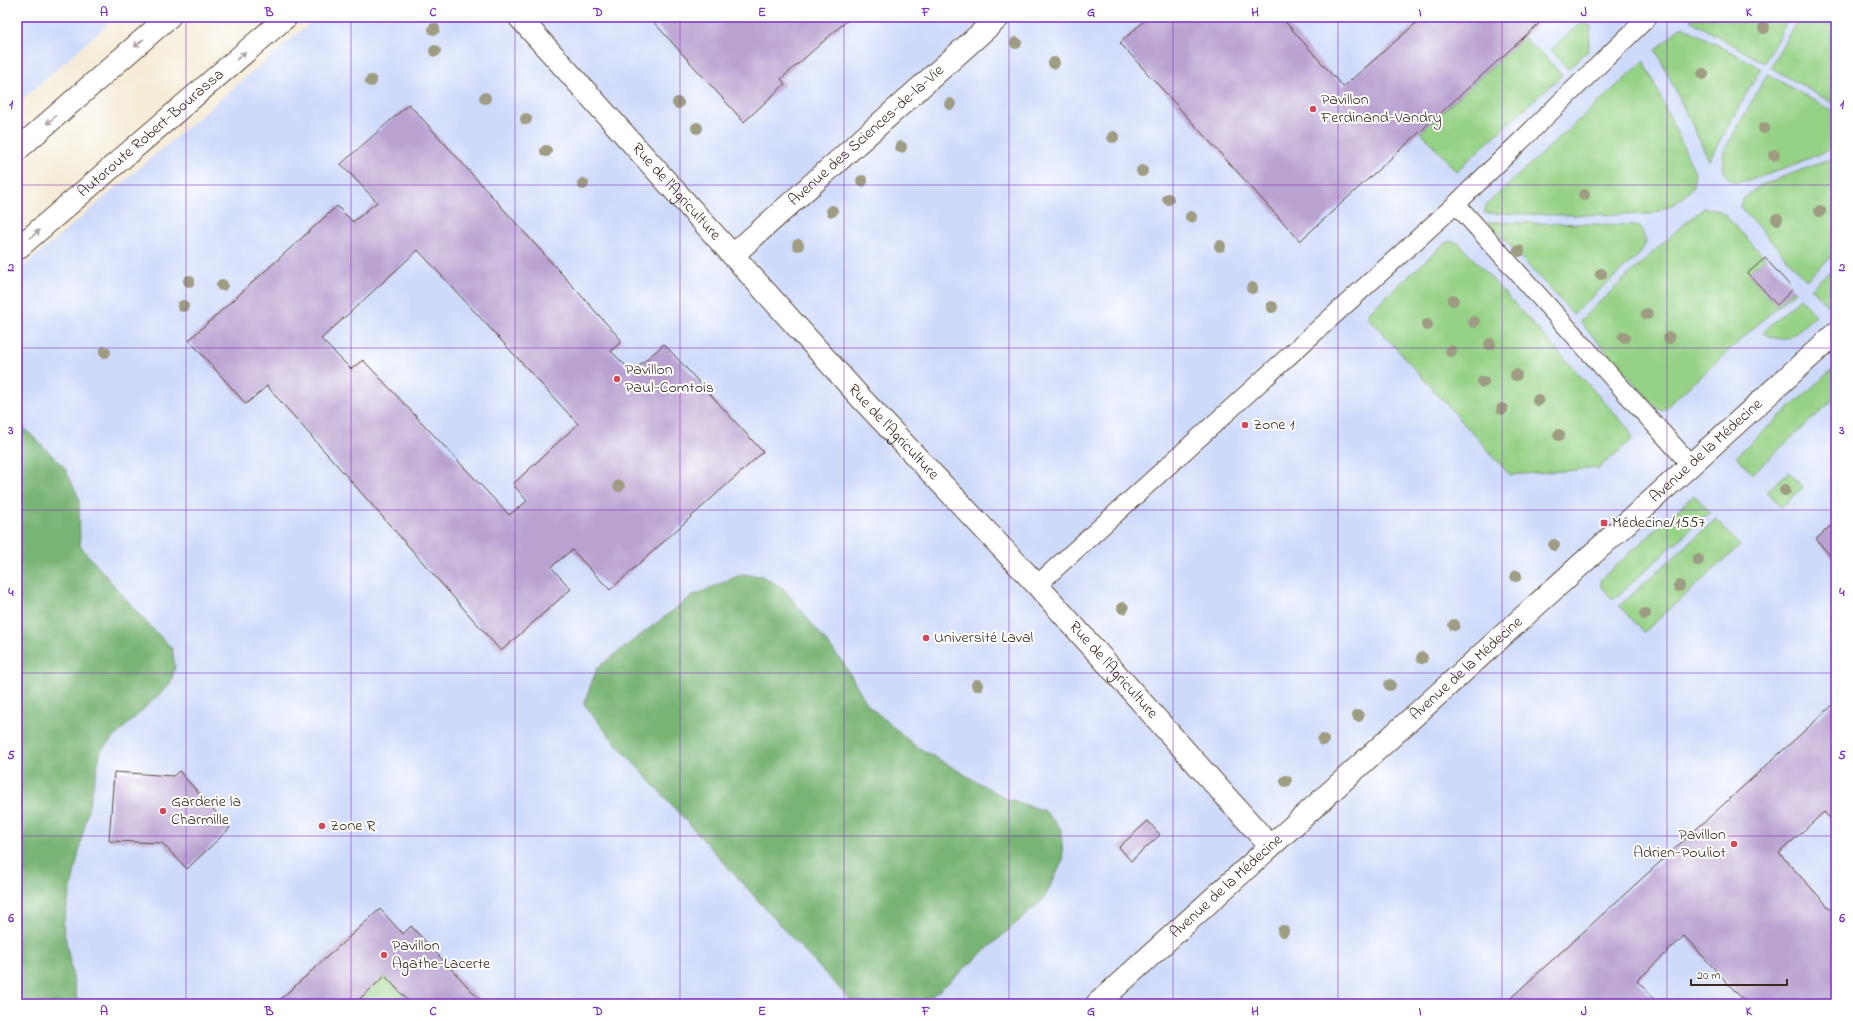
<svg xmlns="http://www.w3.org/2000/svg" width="1853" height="1021" viewBox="0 0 1853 1021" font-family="'Indie Flower',sans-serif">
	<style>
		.built { fill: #cedafa }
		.green { fill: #96d286; stroke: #687e52 }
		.forest { fill: #78b473; stroke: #5a6f48 }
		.building { fill: #b9a2d0; fill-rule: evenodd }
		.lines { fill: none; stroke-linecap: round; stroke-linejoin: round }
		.service-casing { stroke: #57473a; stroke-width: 20 }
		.minor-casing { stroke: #57473a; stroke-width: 24 }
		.trunk-casing { stroke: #57473a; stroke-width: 24 }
		.service { stroke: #fff; stroke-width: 18 }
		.minor { stroke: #fff; stroke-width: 22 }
		.trunk { stroke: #fff; stroke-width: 22 }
		.tree { fill: #9e9c82 }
		.oneway { stroke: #a79f9a }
		.grid { fill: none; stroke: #7b2cbf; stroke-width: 1; stroke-opacity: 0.55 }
		.poi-dot { fill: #d1495b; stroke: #fff; stroke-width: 1.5 }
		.labels { text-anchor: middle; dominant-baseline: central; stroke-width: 4; stroke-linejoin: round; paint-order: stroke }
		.poi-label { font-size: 16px; fill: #3b2a1e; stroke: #fff; text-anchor: start }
		.street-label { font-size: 16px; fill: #3b2a1e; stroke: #fff }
		.neatline { fill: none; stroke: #7b2cbf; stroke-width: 1.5 }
		.grid-label { font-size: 13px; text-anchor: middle; font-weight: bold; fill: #7b2cbf }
	</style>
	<rect width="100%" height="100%" fill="#fff"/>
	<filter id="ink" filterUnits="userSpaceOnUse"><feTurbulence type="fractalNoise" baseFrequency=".025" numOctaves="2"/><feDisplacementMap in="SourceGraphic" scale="8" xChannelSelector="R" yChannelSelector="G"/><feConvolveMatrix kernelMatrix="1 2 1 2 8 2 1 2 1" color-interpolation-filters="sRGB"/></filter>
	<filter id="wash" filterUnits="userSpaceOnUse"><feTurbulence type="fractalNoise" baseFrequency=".012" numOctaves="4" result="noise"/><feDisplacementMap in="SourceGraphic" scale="16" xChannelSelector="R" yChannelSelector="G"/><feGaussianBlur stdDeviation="0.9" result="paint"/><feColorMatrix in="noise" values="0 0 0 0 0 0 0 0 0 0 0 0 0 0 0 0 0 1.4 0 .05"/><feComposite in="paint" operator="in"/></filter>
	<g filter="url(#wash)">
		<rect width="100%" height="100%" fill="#f5ebd6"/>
		<path class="built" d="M 17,17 L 116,17 L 17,104 Z
			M 317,17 L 1836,17 L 1836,1004 L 17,1004 L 17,272 Z"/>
		<path class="green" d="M 1693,17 L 1790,17 L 1764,63 L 1690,20 Z
			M 1799,17 L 1836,17 L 1836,105 L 1770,67 Z
			M 1584,19 L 1591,28 L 1588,51 L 1568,69 L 1551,50 Z
			M 1682,26 L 1761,68 L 1709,160 L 1656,50 Z
			M 1524,37 L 1536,51 L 1538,49 L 1562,75 L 1456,171 L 1421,132 Z
			M 1644,61 L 1695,172 L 1693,186 L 1683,198 L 1668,207 L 1651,214 L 1564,215 L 1484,213 L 1486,206 L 1494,197 Z
			M 1767,74 L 1836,113 L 1836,147 C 1819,154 1749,185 1735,182 C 1722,180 1722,161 1724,151 Z
			M 1836,157 L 1836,253 L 1806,280 L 1740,207 L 1742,200 L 1759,186 Z
			M 1704,208 L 1716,209 L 1724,214 L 1765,258 L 1748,273 L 1776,305 L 1793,289 L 1795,291 L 1662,411 L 1657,408 L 1579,321 L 1675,232 Z
			M 1488,222 L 1636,225 L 1642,229 L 1646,243 L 1640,254 L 1573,314 Z
			M 1450,241 L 1459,243 L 1628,428 L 1633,439 L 1598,469 L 1594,467 L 1589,469 L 1510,475 L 1368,317 L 1368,313 L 1371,310 L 1445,243 Z
			M 1836,265 L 1836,297 L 1827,306 L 1811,288 Z
			M 1800,298 L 1816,315 L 1792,336 C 1781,341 1772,339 1763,332 Z
			M 1836,366 L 1836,397 L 1752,474 L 1736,456 Z
			M 1789,472 L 1803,488 L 1781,507 L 1767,491 Z
			M 1694,495 L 1710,512 L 1613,600 L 1601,586 L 1601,579 Z
			M 1716,519 L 1740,546 L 1644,632 L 1619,606 Z
			M 385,976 L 411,1004 L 354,1004 Z"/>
		<path class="forest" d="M 17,421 L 64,467 L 79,498 L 80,546 L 144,620 L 172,648 L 175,667 L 170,684 L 101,750 L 63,925 L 78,1004 L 17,1004 Z
			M 742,574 L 762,576 L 784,589 L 844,664 L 868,705 L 914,745 L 1005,798 L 1045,811 L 1061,829 L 1063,860 L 1044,899 L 940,990 L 921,1004 L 854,1004 L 802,949 L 611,738 L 584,704 L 597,668 L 692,596 Z"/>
		<g id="blocks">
			<path class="building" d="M 649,17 L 851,17 L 781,79 L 785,84 L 744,122 Z
				M 1148,17 L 1281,17 L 1343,87 L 1423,17 L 1546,17 L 1300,241 L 1120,43 Z
				M 409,104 L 622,341 L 611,351 L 632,372 L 664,344 L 763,452 L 610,590 L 572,550 L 551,567 L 571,589 L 501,651 L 267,386 L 246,404 L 189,340 L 337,206 L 353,222 L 377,202 L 341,164 ZM 418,250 L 578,424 L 513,484 L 527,501 L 509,515 L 363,360 L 351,369 L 321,339 Z
				M 1765,258 L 1793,289 L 1777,305 L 1748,273 Z
				M 1836,521 L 1836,563 L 1816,539 Z
				M 1836,702 L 1836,824 L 1824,812 L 1779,853 L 1836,915 L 1836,1004 L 1747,1004 L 1684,936 L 1637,981 L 1659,1004 L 1504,1004 Z
				M 179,771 L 230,828 L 187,869 L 162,843 L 109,841 L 114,772 L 173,776 Z
				M 1148,821 L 1160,835 L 1131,861 L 1119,847 Z
				M 380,909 L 403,934 L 411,926 L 484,1004 L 411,1004 L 385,976 L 354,1004 L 275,1004 Z"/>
		</g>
	</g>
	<g filter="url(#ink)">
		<use href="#blocks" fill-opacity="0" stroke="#57473a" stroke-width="1"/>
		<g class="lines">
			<g class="service-casing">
				<path id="service" d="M 1456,204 L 1691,465
					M 1037,585 L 1456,204 L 1648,17"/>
			</g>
			<g class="minor-casing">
				<g id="minor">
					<path id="s1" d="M 519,17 L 859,396 L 1037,585 L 1270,846"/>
					<path id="s2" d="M 733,255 L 999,17"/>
					<path id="s3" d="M 1097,1004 L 1836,333"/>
				</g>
			</g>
			<g class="trunk-casing">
				<g id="trunk">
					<path d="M 17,150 L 169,17"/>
					<path id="s4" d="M 17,249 L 286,17"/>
				</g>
			</g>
			<use href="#service" class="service"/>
			<use href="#minor" class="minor"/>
			<use href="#trunk" class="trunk"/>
		</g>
		<g class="tree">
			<circle cx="1764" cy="28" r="6"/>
			<circle cx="434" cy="29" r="6"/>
			<circle cx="1016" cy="43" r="6"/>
			<circle cx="435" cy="51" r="6"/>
			<circle cx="1054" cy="63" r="6"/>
			<circle cx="1703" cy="74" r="6"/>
			<circle cx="371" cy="81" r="6"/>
			<circle cx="485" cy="98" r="6"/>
			<circle cx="678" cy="103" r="6"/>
			<circle cx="950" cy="104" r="6"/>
			<circle cx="526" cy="119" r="6"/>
			<circle cx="697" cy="128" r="6"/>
			<circle cx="1764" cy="128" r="6"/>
			<circle cx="1113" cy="137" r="6"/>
			<circle cx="901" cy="147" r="6"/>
			<circle cx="546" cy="151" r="6"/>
			<circle cx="1774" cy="155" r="6"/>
			<circle cx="1142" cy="171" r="6"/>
			<circle cx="862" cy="181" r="6"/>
			<circle cx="583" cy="184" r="6"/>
			<circle cx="1584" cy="195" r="6"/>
			<circle cx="1168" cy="199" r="6"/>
			<circle cx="832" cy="211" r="6"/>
			<circle cx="1820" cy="211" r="6"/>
			<circle cx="1191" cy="217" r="6"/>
			<circle cx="1777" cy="219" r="6"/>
			<circle cx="798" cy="245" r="6"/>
			<circle cx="1220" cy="246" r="6"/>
			<circle cx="1519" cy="251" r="6"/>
			<circle cx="1601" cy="274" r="6"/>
			<circle cx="189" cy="281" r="6"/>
			<circle cx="222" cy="285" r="6"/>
			<circle cx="1252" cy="288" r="6"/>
			<circle cx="1453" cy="300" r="6"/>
			<circle cx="183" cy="306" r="6"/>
			<circle cx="1272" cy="307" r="6"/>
			<circle cx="1647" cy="314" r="6"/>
			<circle cx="1474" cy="322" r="6"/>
			<circle cx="1427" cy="325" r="6"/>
			<circle cx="1624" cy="337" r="6"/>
			<circle cx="1669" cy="338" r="6"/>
			<circle cx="1490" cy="344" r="6"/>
			<circle cx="1451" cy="351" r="6"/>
			<circle cx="105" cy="352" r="6"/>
			<circle cx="1516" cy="375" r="6"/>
			<circle cx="1483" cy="382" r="6"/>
			<circle cx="1538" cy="400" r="6"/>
			<circle cx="1502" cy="409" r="6"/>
			<circle cx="1559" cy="435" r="6"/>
			<circle cx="619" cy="486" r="6"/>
			<circle cx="1785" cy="490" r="6"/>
			<circle cx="1554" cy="545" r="6"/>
			<circle cx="1698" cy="560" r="6"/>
			<circle cx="1516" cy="576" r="6"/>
			<circle cx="1679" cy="586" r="6"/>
			<circle cx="1123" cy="608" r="6"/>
			<circle cx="1645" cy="614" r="6"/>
			<circle cx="1454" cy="625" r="6"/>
			<circle cx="1422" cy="658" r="6"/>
			<circle cx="977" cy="685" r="6"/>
			<circle cx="1390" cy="685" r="6"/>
			<circle cx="1358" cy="716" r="6"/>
			<circle cx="1323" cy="740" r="6"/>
			<circle cx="1286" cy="781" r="6"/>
			<circle cx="1283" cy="931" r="6"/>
		</g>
		<defs><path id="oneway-shaft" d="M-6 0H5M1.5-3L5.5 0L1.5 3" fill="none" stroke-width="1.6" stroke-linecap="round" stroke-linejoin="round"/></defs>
		<g class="oneway">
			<use href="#oneway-shaft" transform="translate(139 43) rotate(139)"/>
			<use href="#oneway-shaft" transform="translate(241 56) rotate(-41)"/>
			<use href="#oneway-shaft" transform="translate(51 120) rotate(139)"/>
			<use href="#oneway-shaft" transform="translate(35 234) rotate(-41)"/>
		</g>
	</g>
	<path class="grid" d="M 186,17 L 186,1004M 351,17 L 351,1004M 515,17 L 515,1004M 680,17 L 680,1004M 844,17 L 844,1004M 1009,17 L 1009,1004M 1173,17 L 1173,1004M 1338,17 L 1338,1004M 1502,17 L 1502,1004M 1667,17 L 1667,1004M 17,185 L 1836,185M 17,348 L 1836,348M 17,510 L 1836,510M 17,673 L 1836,673M 17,836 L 1836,836"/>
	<g class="poi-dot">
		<circle cx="1313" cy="109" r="4"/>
		<circle cx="617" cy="379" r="4"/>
		<circle cx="1245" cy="425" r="4"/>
		<rect x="1600" y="519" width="8" height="8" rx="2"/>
		<circle cx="926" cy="638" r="4"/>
		<circle cx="163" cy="811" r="4"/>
		<circle cx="322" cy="826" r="4"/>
		<circle cx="1734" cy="844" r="4"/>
		<circle cx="384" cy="955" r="4"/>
	</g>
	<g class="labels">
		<g class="poi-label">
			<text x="1321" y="100">Pavillon<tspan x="1321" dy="18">Ferdinand-Vandry</tspan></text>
			<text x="625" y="370">Pavillon<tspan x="625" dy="18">Paul-Comtois</tspan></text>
			<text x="1253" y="425">Zone 1</text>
			<text x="1612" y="523">Médecine/1557</text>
			<text x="934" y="638">Université Laval</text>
			<text x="171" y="802">Garderie la<tspan x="171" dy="18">Charmille</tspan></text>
			<text x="330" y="826">Zone R</text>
			<text x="1726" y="835" text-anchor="end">Pavillon<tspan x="1726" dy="18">Adrien-Pouliot</tspan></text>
			<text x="392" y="946">Pavillon<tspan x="392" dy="18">Agathe-Lacerte</tspan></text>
		</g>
		<g class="street-label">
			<text stroke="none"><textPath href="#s4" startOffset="177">Autoroute Robert-Bourassa</textPath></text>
			<text stroke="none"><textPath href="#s2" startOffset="179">Avenue des Sciences-de-la-Vie</textPath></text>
			<text stroke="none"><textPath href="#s1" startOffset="235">Rue de l'Agriculture</textPath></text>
			<text stroke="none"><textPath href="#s1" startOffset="559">Rue de l'Agriculture</textPath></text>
			<text stroke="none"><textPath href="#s3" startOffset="823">Avenue de la Médecine</textPath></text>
			<text stroke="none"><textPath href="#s3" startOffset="499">Avenue de la Médecine</textPath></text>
			<text stroke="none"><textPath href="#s1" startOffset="883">Rue de l'Agriculture</textPath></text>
			<text stroke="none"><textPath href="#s3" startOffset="175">Avenue de la Médecine</textPath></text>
		</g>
	</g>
	<rect width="1853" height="1021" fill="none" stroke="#fff" stroke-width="44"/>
	<path d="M1691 979v6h96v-6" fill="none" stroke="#3b2a1e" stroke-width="2"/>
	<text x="1697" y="979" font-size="12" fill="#3b2a1e" stroke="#ffffff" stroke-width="3" paint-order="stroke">20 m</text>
	<rect x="22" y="22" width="1809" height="977" class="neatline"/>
	<g class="grid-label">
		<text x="104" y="16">A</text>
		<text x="269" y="16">B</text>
		<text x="433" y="16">C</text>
		<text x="598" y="16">D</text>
		<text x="762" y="16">E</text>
		<text x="926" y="16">F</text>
		<text x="1091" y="16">G</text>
		<text x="1255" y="16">H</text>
		<text x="1420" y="16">I</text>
		<text x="1584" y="16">J</text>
		<text x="1749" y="16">K</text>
		<text x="11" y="108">1</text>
		<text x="1842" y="108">1</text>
		<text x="11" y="271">2</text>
		<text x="1842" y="271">2</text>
		<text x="11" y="434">3</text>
		<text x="1842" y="434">3</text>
		<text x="11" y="596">4</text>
		<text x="1842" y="596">4</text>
		<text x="11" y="759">5</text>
		<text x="1842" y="759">5</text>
		<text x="11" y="922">6</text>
		<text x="1842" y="922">6</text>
		<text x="104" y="1015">A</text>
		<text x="269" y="1015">B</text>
		<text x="433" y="1015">C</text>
		<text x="598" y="1015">D</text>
		<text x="762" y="1015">E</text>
		<text x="926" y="1015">F</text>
		<text x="1091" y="1015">G</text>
		<text x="1255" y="1015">H</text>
		<text x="1420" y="1015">I</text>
		<text x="1584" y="1015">J</text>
		<text x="1749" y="1015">K</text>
	</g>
</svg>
